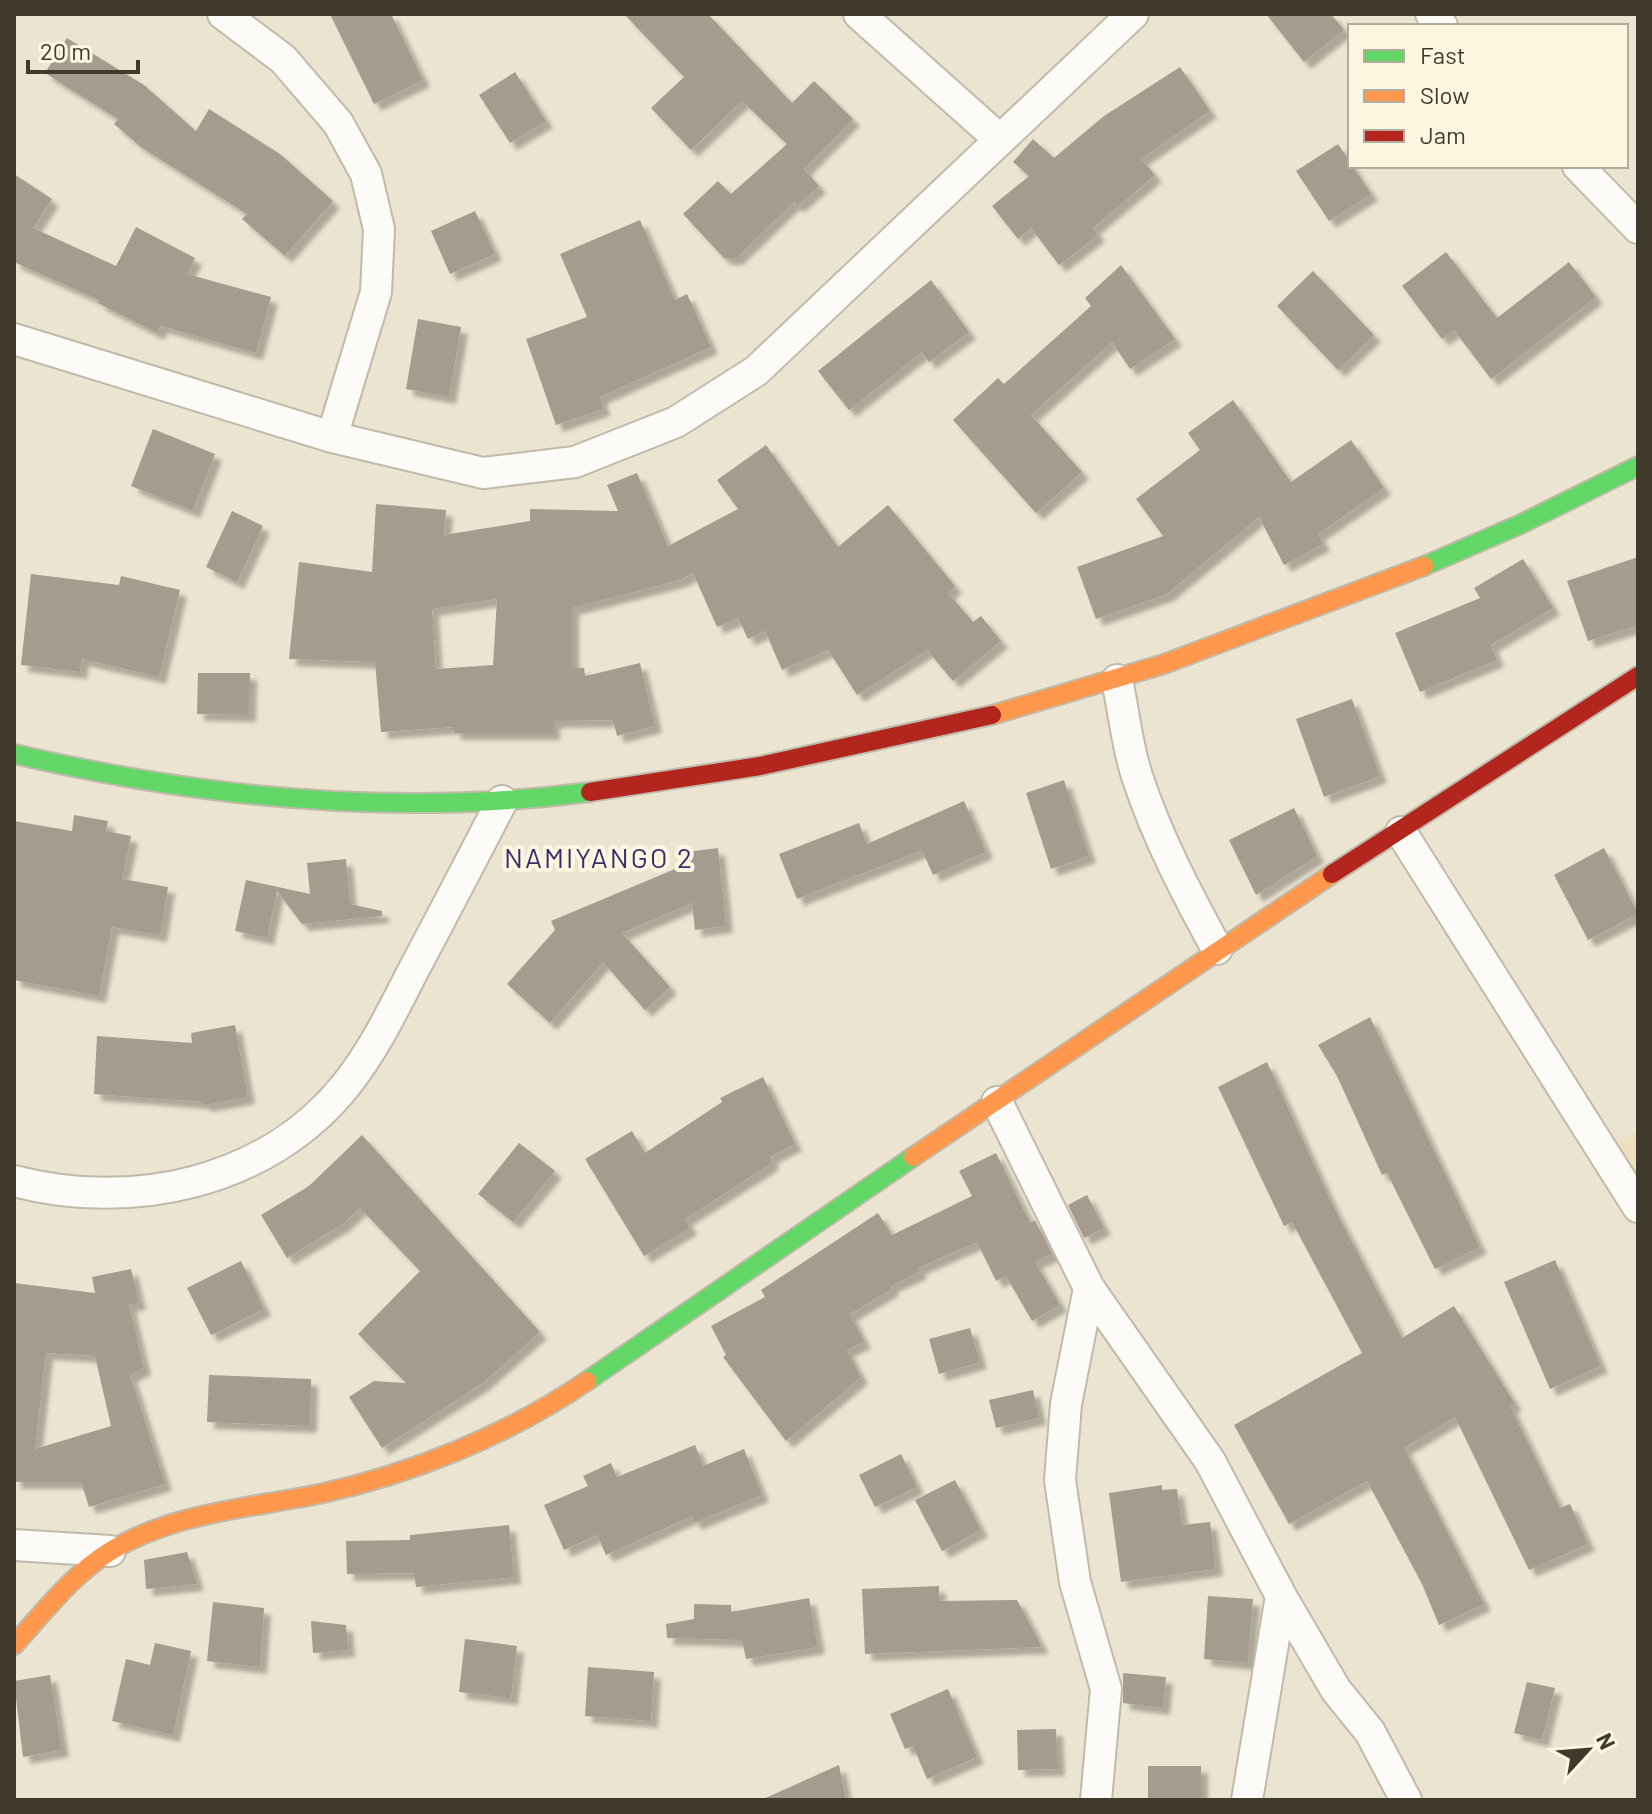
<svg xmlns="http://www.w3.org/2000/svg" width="1652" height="1814" viewBox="0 0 1652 1814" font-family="Barlow,sans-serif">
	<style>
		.built { fill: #ece0bf }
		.building { fill: #a59c8f; fill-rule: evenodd; filter: url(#shadow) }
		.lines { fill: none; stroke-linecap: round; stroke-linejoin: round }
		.street-casing { stroke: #c0baab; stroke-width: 34 }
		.fast-casing { stroke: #c0baab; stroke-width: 22 }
		.slow-casing { stroke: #c0baab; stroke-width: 22 }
		.jam-casing { stroke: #c0baab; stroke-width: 22 }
		.street { stroke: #fcfbf8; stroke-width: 30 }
		.fast { stroke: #63d668; stroke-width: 18 }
		.slow { stroke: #ff974d; stroke-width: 18 }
		.jam { stroke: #b3261e; stroke-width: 18 }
		.labels { text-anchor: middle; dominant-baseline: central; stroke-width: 8; stroke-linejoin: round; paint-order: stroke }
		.quarter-label { font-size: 28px; letter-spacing: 2px; fill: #332f6a; stroke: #fff6e1 }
	</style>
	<defs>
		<filter id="shadow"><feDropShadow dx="7" dy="7" stdDeviation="2" flood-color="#0004"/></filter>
	</defs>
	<rect width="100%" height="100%" fill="#ebe4d0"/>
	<path class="built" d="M 1638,1130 L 1638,1201 L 1603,1151 Z"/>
	<path class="building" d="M 330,14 L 391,14 L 423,80 L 374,104 Z
		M 624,14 L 708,14 L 792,103 L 814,81 L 853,119 L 804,169 L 819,186 L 797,206 L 794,202 L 736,258 L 724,258 L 683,214 L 718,181 L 731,194 L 787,144 L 742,101 L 691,150 L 651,108 L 684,77 Z
		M 1266,14 L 1331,14 L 1344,30 L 1304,62 Z
		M 67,38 L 144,85 L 196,131 L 209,109 L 280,154 L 333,201 L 285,256 L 242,219 L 247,214 L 141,147 L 114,124 L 118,119 L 45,73 Z
		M 1180,67 L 1210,111 L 1141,159 L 1155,175 L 1093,228 L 1098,235 L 1059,265 L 1031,228 L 1018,239 L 992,206 L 1029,176 L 1013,162 L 1033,139 L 1054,158 L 1104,116 Z
		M 515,72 L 546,121 L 510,143 L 479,95 Z
		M 1338,144 L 1371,194 L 1329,221 L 1296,171 Z
		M 14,174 L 52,199 L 33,228 L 116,266 L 136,227 L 195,258 L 187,274 L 271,297 L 256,353 L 161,326 L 157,333 L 98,303 L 99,300 L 14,262 Z
		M 475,211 L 495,254 L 450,274 L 431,231 Z
		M 640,220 L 675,300 L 687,294 L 711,347 L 600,397 L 603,409 L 556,425 L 526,339 L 587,317 L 560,254 Z
		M 1446,252 L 1497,318 L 1569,262 L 1596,297 L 1491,379 L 1454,330 L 1442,339 L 1402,286 Z
		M 1121,265 L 1175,339 L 1130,369 L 1112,342 L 1031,415 L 1082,472 L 1036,513 L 953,420 L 998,378 L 1004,384 L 1091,306 L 1085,298 Z
		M 1313,271 L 1374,335 L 1338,370 L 1277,306 Z
		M 931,280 L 969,332 L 929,362 L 922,352 L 849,410 L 818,371 Z
		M 418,319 L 461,327 L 449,397 L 406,389 Z
		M 1233,400 L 1291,482 L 1351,440 L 1384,488 L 1318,534 L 1323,544 L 1284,565 L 1259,517 L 1167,594 L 1096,619 L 1077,567 L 1163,536 L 1136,499 L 1200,450 L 1188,433 Z
		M 153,429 L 215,454 L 193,511 L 131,486 Z
		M 766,445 L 838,547 L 888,505 L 955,586 L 948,593 L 973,622 L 981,616 L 1001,641 L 953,681 L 927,650 L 857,695 L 828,650 L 782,670 L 765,631 L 748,639 L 738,618 L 717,627 L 693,573 L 680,580 L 572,608 L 572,668 L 584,668 L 585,676 L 640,663 L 655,726 L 617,736 L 613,720 L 553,721 L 553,733 L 454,733 L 453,727 L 381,732 L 375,662 L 289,659 L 299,562 L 372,572 L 376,504 L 446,510 L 444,535 L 530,521 L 530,509 L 618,511 L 607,485 L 637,473 L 668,546 L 738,509 L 717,480 ZM 497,599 L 493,665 L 436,669 L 432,609 Z
		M 232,511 L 263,526 L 237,582 L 206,567 Z
		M 1638,557 L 1638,625 L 1588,641 L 1567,581 Z
		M 1523,559 L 1553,608 L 1491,645 L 1497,660 L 1420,692 L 1395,633 L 1480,598 L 1474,588 Z
		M 31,574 L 119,585 L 121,576 L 180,590 L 159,677 L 82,659 L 80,672 L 21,665 Z
		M 198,673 L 250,673 L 249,715 L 197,714 Z
		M 1352,699 L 1380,776 L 1324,797 L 1296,719 Z
		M 1064,780 L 1089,856 L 1051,869 L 1026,793 Z
		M 964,801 L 986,852 L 933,875 L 922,850 L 797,899 L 779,854 L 859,823 L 867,844 Z
		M 1294,808 L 1317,856 L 1256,895 L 1229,840 Z
		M 74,815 L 108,821 L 106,831 L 131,836 L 122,879 L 168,887 L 160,935 L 112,927 L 99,996 L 14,980 L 14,821 L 72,831 Z
		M 718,848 L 726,926 L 695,930 L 692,903 L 622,933 L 670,987 L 645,1010 L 603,962 L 550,1023 L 507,984 L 555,930 L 551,921 L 687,864 L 686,852 Z
		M 1604,848 L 1638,914 L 1588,940 L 1554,875 Z
		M 346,859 L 350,904 L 382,911 L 382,916 L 302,924 L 277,891 L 267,938 L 235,931 L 246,880 L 310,894 L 307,863 Z
		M 1370,1017 L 1480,1247 L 1435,1269 L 1387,1173 L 1382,1175 L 1337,1076 L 1318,1045 Z
		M 235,1025 L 248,1097 L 204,1105 L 203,1102 L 94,1094 L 97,1036 L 192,1043 L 191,1033 Z
		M 1267,1062 L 1332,1204 L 1402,1338 L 1454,1306 L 1515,1404 L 1510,1406 L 1560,1508 L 1570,1504 L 1588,1544 L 1529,1570 L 1455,1417 L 1404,1448 L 1484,1604 L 1439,1625 L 1422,1584 L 1367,1481 L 1289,1524 L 1234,1425 L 1362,1353 L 1292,1222 L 1284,1226 L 1218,1087 Z
		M 763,1077 L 795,1144 L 770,1157 L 772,1163 L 685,1219 L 690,1228 L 644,1256 L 585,1159 L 632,1131 L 645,1153 L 722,1102 L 720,1098 Z
		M 362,1135 L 540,1332 L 483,1383 L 382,1448 L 349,1397 L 374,1381 L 406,1383 L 358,1334 L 420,1271 L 360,1208 L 343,1224 L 287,1258 L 261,1215 L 309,1186 Z
		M 519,1143 L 555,1171 L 513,1222 L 478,1194 Z
		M 996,1153 L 1030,1223 L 1035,1220 L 1052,1254 L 1035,1262 L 1060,1305 L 1032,1321 L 1006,1276 L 996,1281 L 977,1242 L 918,1268 L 920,1272 L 890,1286 L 892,1289 L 850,1314 L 864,1342 L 847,1350 L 861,1377 L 786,1441 L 723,1357 L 726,1355 L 711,1326 L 765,1297 L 761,1290 L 878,1213 L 892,1235 L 972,1196 L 959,1171 Z
		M 1087,1195 L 1104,1228 L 1084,1238 L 1068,1205 Z
		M 1555,1260 L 1601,1366 L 1550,1389 L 1504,1282 Z
		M 241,1261 L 264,1309 L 211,1335 L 187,1288 Z
		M 131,1269 L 139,1303 L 129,1305 L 144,1368 L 130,1375 L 165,1484 L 89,1507 L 81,1482 L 14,1482 L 14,1283 L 95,1293 L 92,1277 ZM 46,1353 L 95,1356 L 111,1426 L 35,1449 Z
		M 970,1328 L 980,1362 L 939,1374 L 929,1339 Z
		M 209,1375 L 311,1379 L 310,1426 L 207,1422 Z
		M 1033,1390 L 1039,1418 L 996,1428 L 989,1400 Z
		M 695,1445 L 703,1466 L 744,1449 L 762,1495 L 694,1523 L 692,1516 L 606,1555 L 597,1535 L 564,1550 L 544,1505 L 588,1486 L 583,1476 L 611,1463 L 617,1477 Z
		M 901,1454 L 917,1487 L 875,1507 L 859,1475 Z
		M 955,1480 L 981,1530 L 942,1551 L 915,1500 Z
		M 1162,1485 L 1162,1490 L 1177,1489 L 1182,1525 L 1210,1522 L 1216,1569 L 1121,1582 L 1109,1493 Z
		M 509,1525 L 514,1577 L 416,1587 L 414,1573 L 347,1574 L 346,1541 L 410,1540 L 410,1535 Z
		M 187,1552 L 197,1584 L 146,1589 L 144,1560 Z
		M 939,1586 L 939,1601 L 1017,1600 L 1042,1647 L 865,1654 L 862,1589 Z
		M 1208,1596 L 1253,1599 L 1248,1663 L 1204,1659 Z
		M 809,1598 L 818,1647 L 746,1659 L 742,1640 L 667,1638 L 666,1624 L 694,1619 L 694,1604 L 731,1605 L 731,1612 Z
		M 213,1602 L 264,1608 L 260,1667 L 207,1661 Z
		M 311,1621 L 346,1625 L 348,1650 L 313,1653 Z
		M 465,1639 L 517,1646 L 511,1698 L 459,1692 Z
		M 155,1643 L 191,1651 L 173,1735 L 112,1721 L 126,1659 L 150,1665 Z
		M 588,1667 L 654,1672 L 651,1721 L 585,1716 Z
		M 1123,1673 L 1166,1677 L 1163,1708 L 1123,1703 Z
		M 50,1675 L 62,1750 L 23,1757 L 14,1681 Z
		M 1527,1682 L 1555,1688 L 1542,1740 L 1514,1733 Z
		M 948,1689 L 977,1757 L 927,1779 L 913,1746 L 905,1749 L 890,1714 Z
		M 1056,1729 L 1058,1769 L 1018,1770 L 1017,1730 Z
		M 839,1765 L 846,1800 L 761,1800 Z
		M 1148,1766 L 1201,1766 L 1201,1800 L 1148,1800 Z"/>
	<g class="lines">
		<g class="street-casing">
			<path id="street" d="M 223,14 L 283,59 L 338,123 L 366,174 L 379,229 L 376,292 L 332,437 L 483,473 L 575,462 L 676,422 L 756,371 L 1133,14
				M 859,14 L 999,139
				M 1431,14 L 1442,26
				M 1578,166 L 1638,228
				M 14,339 L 332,437
				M 1117,680 C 1124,712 1127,746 1137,776 C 1157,837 1186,892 1217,949
				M 1401,832 L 1638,1207
				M 997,1102 L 1089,1288 L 1066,1404 L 1060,1480 L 1075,1582 L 1106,1689 L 1096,1800
				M 14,1181 C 132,1212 268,1183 346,1085 C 374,1050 394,1008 414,969 C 444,913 473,857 502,801
				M 1089,1288 L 1210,1461 L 1281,1596 L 1247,1800
				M 14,1545 L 110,1551
				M 1281,1596 L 1336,1690 L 1370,1732 L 1406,1800"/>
		</g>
		<g class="fast-casing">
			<path id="fast" d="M 1424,566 L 1521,524 L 1638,466
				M 14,754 C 202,798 397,817 590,792
				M 587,1381 L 913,1157"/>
		</g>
		<g class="slow-casing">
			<path id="slow" d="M 992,715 L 1164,664 L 1424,566
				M 913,1157 L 1332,874
				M 14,1645 C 43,1613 72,1575 109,1552 C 171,1513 250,1508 319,1494 C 412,1474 508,1435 587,1381"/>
		</g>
		<g class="jam-casing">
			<path id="jam" d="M 590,792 L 760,766 L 992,715
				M 1332,874 L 1638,676"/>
		</g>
		<use href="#street" class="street"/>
		<use href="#fast" class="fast"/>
		<use href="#slow" class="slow"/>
		<use href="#jam" class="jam"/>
	</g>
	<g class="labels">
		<g class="quarter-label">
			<text x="599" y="857">NAMIYANGO 2</text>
		</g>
	</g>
	<rect width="1652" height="1814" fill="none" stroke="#403a2c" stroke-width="32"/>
	<rect x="1348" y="24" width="280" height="144" fill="#fff6e1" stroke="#b3ab99" stroke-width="2"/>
	<rect x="1364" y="50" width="40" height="12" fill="#63d668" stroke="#b3ab99" stroke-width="2"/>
	<text x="1420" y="64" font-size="24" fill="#403a2c">Fast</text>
	<rect x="1364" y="90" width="40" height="12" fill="#ff974d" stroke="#b3ab99" stroke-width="2"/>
	<text x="1420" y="104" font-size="24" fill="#403a2c">Slow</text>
	<rect x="1364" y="130" width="40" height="12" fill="#b3261e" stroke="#b3ab99" stroke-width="2"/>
	<text x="1420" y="144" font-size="24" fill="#403a2c">Jam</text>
	<g transform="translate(1588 1750) rotate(64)" stroke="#fff6e1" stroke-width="6" paint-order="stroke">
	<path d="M0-6L14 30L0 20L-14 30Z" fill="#403a2c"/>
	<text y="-12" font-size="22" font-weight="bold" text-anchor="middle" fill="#403a2c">N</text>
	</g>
	<path d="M28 60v12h110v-12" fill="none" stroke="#403a2c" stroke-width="4"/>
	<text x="40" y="60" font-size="24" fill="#403a2c" stroke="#fff6e1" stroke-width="6" paint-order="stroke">20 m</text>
</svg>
